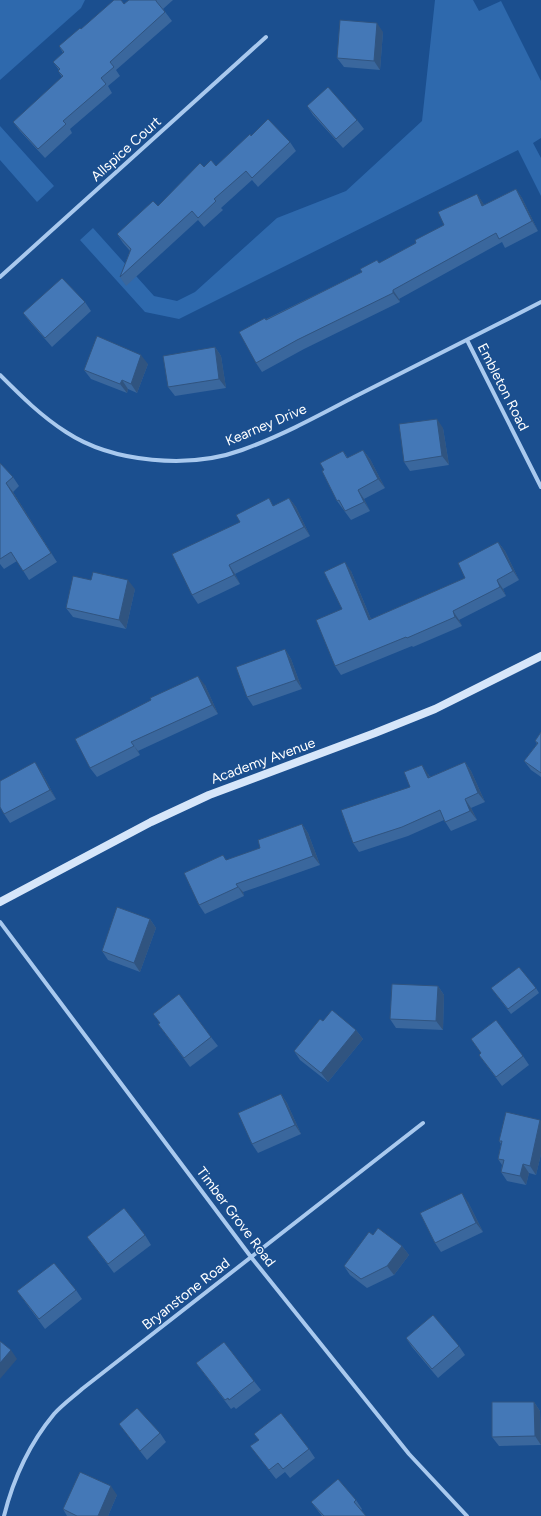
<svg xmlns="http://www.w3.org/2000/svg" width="541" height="1516" viewBox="0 0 541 1516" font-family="Figtree,sans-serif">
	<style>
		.green { fill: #2e69ad }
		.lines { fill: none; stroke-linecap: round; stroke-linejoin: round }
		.street { stroke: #a9c9ee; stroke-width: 4 }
		.secondary { stroke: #d6e6fa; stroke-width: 8 }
		.wall { fill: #3a679d }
		.shaded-wall { fill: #305480 }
		.building { fill: #4478b7; stroke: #305480 }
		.labels { text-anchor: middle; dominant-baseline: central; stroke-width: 3; stroke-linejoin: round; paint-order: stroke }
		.street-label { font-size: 14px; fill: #fff; stroke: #1b4f8f }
	</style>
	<rect width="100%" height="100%" fill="#1b4f8f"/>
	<path class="green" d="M 0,0 L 85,0 L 81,8 L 0,80 Z
		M 435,0 L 473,0 L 479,11 L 501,1 L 541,81 L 541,138 L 533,143 L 541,158 L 541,196 L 518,150 L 179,319 L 145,312 L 80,240 L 93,228 L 154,296 L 177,301 L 195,292 L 277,218 L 346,191 L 422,121 Z
		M 0,126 L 54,186 L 37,202 L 0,160 Z"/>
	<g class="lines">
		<path class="street" d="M 0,277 L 266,37
			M 467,340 L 541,487
			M 0,375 C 21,396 41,416 66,432 C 113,463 190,469 242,450 C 281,436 318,416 354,397 C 417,365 479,334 541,302
			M 0,922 L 251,1257 L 409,1454 L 467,1516
			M 4,1516 C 13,1480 30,1443 54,1414 C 62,1405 73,1397 82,1389 L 423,1123"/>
		<path class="secondary" d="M 0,902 L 151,822 L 209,795 L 375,733 L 435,709 L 541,656"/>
	</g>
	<path class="wall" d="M 129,0 L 173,0 L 163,9 L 172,21 L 116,70 L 120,76 L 108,86 L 112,93 L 70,129 L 72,133 L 45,158 L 20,131 L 13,122 L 62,77 L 58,71 L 59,70 L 53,62 L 63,53 L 59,46 L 81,29 L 124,4 Z
		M 383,32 L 380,70 L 344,67 L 337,58 Z
		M 307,106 L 357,120 L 364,129 L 343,148 L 313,115 Z
		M 251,136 L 290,142 L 296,151 L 258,187 L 252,180 L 221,208 L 223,210 L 204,227 L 198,220 L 126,286 L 120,277 L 130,251 L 123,243 L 117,234 L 158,206 L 204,167 L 216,166 Z
		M 516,189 L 522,198 L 538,231 L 505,248 L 502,242 L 399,299 L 400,302 L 304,349 L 262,372 L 256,363 L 266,319 L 362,272 L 377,260 L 379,263 L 416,243 L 444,225 L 477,194 L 484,205 Z
		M 85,302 L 91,311 L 52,347 L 30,322 L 23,313 Z
		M 215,347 L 221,356 L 226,388 L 175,396 L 168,387 Z
		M 148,364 L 137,393 L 128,389 L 127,393 L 91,379 L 84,370 Z
		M 443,428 L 449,465 L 410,471 L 404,462 Z
		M 363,450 L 370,459 L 385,488 L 364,499 L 370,511 L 351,520 L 337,501 L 324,470 L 343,451 L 348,458 Z
		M 0,463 L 13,477 L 19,486 L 13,492 L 57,562 L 29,580 L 17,561 L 4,569 L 0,564 Z
		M 289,498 L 296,507 L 310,536 L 235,574 L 240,584 L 198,604 L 192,595 L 274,506 Z
		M 498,542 L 505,551 L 519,580 L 503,589 L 506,596 L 459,620 L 462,626 L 413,647 L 412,646 L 341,675 L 335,666 L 342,609 L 351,571 L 371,619 L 465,578 Z
		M 135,589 L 126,629 L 73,617 L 66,608 Z
		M 285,649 L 291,659 L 302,689 L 253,706 L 247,697 Z
		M 205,685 L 218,714 L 138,751 L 140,755 L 97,777 L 90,768 Z
		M 541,732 L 541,777 L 531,770 L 524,761 L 537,744 L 535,741 Z
		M 465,762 L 471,771 L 485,802 L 471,808 L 477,820 L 451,831 L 444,820 L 408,836 L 359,852 L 353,843 L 410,787 L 428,774 L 430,777 Z
		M 41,771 L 56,799 L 10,823 L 4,814 Z
		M 302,824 L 308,833 L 320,865 L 243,892 L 244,896 L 205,914 L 199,905 L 227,860 L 260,848 Z
		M 150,919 L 156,928 L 140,972 L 108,960 L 102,951 Z
		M 438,986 L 444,995 L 443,1030 L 396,1028 L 390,1019 Z
		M 536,988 L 539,993 L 511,1014 L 495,993 Z
		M 153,1014 L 211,1037 L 218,1046 L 190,1067 L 158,1024 L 160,1023 Z
		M 323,1021 L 356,1030 L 363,1039 L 328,1082 L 300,1060 L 294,1051 Z
		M 471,1039 L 523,1056 L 529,1065 L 502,1086 L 479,1055 L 481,1053 Z
		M 281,1094 L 287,1103 L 301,1134 L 258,1153 L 252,1144 Z
		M 541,1121 L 541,1154 L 536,1175 L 529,1173 L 526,1185 L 507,1181 L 501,1172 L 502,1165 L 498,1159 L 501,1144 L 499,1141 Z
		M 468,1202 L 483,1232 L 441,1252 L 435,1243 Z
		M 145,1235 L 151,1245 L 114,1273 L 87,1237 Z
		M 373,1235 L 402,1246 L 409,1255 L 394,1275 L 367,1288 L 350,1275 L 344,1266 Z
		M 76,1290 L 82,1299 L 45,1329 L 17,1291 Z
		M 406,1338 L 459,1346 L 465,1355 L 438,1378 L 412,1347 Z
		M 196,1363 L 254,1381 L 261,1390 L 236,1409 L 234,1407 L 231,1409 Z
		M 534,1402 L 540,1411 L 541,1445 L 499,1446 L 492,1437 Z
		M 119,1424 L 160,1433 L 166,1442 L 147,1460 Z
		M 250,1446 L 309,1449 L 315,1458 L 290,1478 L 285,1472 L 276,1479 Z
		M 117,1495 L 108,1516 L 67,1516 L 63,1509 Z
		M 356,1500 L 362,1509 L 361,1510 L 366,1516 L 322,1516 L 311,1502 Z"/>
	<path class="shaded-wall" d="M 377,23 L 383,32 L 380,70 L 374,61 Z
		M 516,189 L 522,198 L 538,231 L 532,221 Z
		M 477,194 L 483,203 L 489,215 L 482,206 Z
		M 393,290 L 399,299 L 400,302 L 393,293 Z
		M 215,347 L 221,356 L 226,388 L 219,379 Z
		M 141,355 L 148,364 L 137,393 L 131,384 Z
		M 122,380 L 128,389 L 127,393 L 120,384 Z
		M 437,419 L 443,428 L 449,465 L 442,456 Z
		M 363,450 L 370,459 L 385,488 L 378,479 Z
		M 6,483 L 13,492 L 57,562 L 51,553 Z
		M 358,490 L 364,499 L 370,511 L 364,502 Z
		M 289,498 L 296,507 L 310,536 L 304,527 Z
		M 498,542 L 505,551 L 519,580 L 513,571 Z
		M 345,562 L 351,571 L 375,629 L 369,620 Z
		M 229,565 L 235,574 L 240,584 L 234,575 Z
		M 128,580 L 135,589 L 126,629 L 119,620 Z
		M 497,580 L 503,589 L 506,596 L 500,587 Z
		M 453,611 L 459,620 L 462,626 L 455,617 Z
		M 285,649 L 291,659 L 302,689 L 296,680 Z
		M 198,676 L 205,685 L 218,714 L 212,705 Z
		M 131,742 L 138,751 L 140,755 L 134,746 Z
		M 35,762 L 41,771 L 56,799 L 50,790 Z
		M 465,762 L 471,771 L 485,802 L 478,793 Z
		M 422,765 L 428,774 L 434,787 L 428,778 Z
		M 465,799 L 471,808 L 477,820 L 470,811 Z
		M 302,824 L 308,833 L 320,865 L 313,856 Z
		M 236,884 L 243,892 L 244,896 Z
		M 150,919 L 156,928 L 140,972 L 134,963 Z
		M 438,986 L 444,995 L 443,1030 L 436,1021 Z
		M 356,1030 L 363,1039 L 328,1082 L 321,1073 Z
		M 281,1094 L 287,1103 L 301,1134 L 295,1125 Z
		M 540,1120 L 541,1121 L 541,1154 L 536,1175 L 530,1166 Z
		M 523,1164 L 529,1173 L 526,1185 L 520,1176 Z
		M 462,1193 L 468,1202 L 483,1232 L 476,1223 Z
		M 402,1246 L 409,1255 L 394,1275 L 387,1266 Z
		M 11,1350 L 17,1359 L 0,1379 L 0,1363 Z
		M 534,1402 L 540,1411 L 541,1445 L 535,1436 Z
		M 111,1486 L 117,1495 L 108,1516 L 98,1516 Z"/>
	<path class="building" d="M 114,0 L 121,0 L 124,4 L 129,0 L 156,0 L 156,1 L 165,12 L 110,62 L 114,67 L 101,78 L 106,84 L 63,121 L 66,124 L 38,149 L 13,122 L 63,76 L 58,71 L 60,69 L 53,62 L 64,52 L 59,46 L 80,28 L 81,29 Z
		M 340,20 L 377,23 L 374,61 L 337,58 Z
		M 328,87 L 357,120 L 336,139 L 307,106 Z
		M 268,119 L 290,142 L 252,178 L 246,171 L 214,199 L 216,201 L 198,218 L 192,211 L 120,277 L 131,249 L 117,234 L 153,201 L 158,206 L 200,163 L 204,167 L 211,160 L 216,166 L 250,134 L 251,136 Z
		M 516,189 L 532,221 L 499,239 L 496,233 L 393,290 L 393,293 L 297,340 L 256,363 L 239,332 L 265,318 L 266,320 L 362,272 L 360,269 L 377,260 L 379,263 L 416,243 L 415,240 L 444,225 L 438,212 L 477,194 L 482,206 Z
		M 62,278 L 85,302 L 45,338 L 23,313 Z
		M 97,336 L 141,355 L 131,384 L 122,380 L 120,384 L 84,370 Z
		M 215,347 L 219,379 L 168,387 L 163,356 Z
		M 437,419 L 442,456 L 404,462 L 399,424 Z
		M 363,450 L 378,479 L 358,490 L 364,502 L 345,511 L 339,500 L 337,501 L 322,471 L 324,470 L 320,463 L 343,451 L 347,458 Z
		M 0,463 L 13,477 L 6,483 L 51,553 L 23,571 L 11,552 L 0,559 Z
		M 269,498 L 273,506 L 289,498 L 304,527 L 229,565 L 234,575 L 192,595 L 172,554 L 240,522 L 236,515 Z
		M 498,542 L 513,571 L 497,580 L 500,587 L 453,611 L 455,617 L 407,638 L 406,637 L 335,666 L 316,620 L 342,609 L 324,572 L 345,562 L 369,620 L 465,578 L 458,563 Z
		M 93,572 L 128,580 L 119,620 L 66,608 L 73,576 L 91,580 Z
		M 285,649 L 296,680 L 247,697 L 236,667 Z
		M 198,676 L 212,705 L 131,742 L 134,746 L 90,768 L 75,739 L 151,700 L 150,698 Z
		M 541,732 L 541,773 L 524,761 L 538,743 L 535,741 Z
		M 35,762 L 50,790 L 4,814 L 0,807 L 0,781 Z
		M 465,762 L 478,793 L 465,799 L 470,811 L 445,822 L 440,810 L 402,827 L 353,843 L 341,810 L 410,787 L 404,772 L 422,765 L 428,778 Z
		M 302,824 L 313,856 L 236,884 L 238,887 L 199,905 L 184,873 L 223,855 L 226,860 L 260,848 L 258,840 Z
		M 117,907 L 150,919 L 134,963 L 102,951 Z
		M 519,967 L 536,988 L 508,1009 L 491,988 Z
		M 392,984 L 438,986 L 436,1021 L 390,1019 Z
		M 179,994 L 211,1037 L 184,1058 L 158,1024 L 160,1023 L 153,1014 Z
		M 332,1010 L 356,1030 L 321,1073 L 294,1051 L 320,1019 L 323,1021 Z
		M 496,1020 L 523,1056 L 496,1077 L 479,1055 L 481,1053 L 471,1039 Z
		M 281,1094 L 295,1125 L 252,1144 L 238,1113 Z
		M 506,1112 L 540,1120 L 530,1166 L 523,1164 L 520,1176 L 501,1172 L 504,1160 L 498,1159 L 502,1141 L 499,1141 Z
		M 462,1193 L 476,1223 L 435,1243 L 420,1213 Z
		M 124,1208 L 145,1235 L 108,1264 L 87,1237 Z
		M 378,1228 L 402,1246 L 387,1266 L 361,1279 L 344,1266 L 369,1232 L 373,1235 Z
		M 54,1263 L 76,1290 L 39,1319 L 17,1291 Z
		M 433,1315 L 459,1346 L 432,1369 L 406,1338 Z
		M 0,1341 L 11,1350 L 0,1363 Z
		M 224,1342 L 254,1381 L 229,1400 L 228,1398 L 225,1400 L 196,1363 Z
		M 492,1402 L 534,1402 L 535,1436 L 492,1437 Z
		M 137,1408 L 160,1433 L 140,1451 L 119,1424 Z
		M 281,1413 L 309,1449 L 283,1469 L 278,1463 L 269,1470 L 250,1446 L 259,1440 L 254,1434 Z
		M 80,1472 L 111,1486 L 98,1516 L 77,1516 L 63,1509 Z
		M 338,1479 L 356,1500 L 354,1502 L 366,1516 L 324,1516 L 311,1502 Z"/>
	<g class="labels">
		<g class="street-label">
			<text transform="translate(126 149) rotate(-42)">Allspice Court</text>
			<text transform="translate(503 387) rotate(63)">Embleton Road</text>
			<text transform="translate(266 425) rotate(-23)">Kearney Drive</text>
			<text transform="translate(263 761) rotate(-20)">Academy Avenue</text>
			<text transform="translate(236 1217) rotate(53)">Timber Grove Road</text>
			<text transform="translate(186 1294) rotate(-38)">Bryanstone Road</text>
		</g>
	</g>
</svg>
